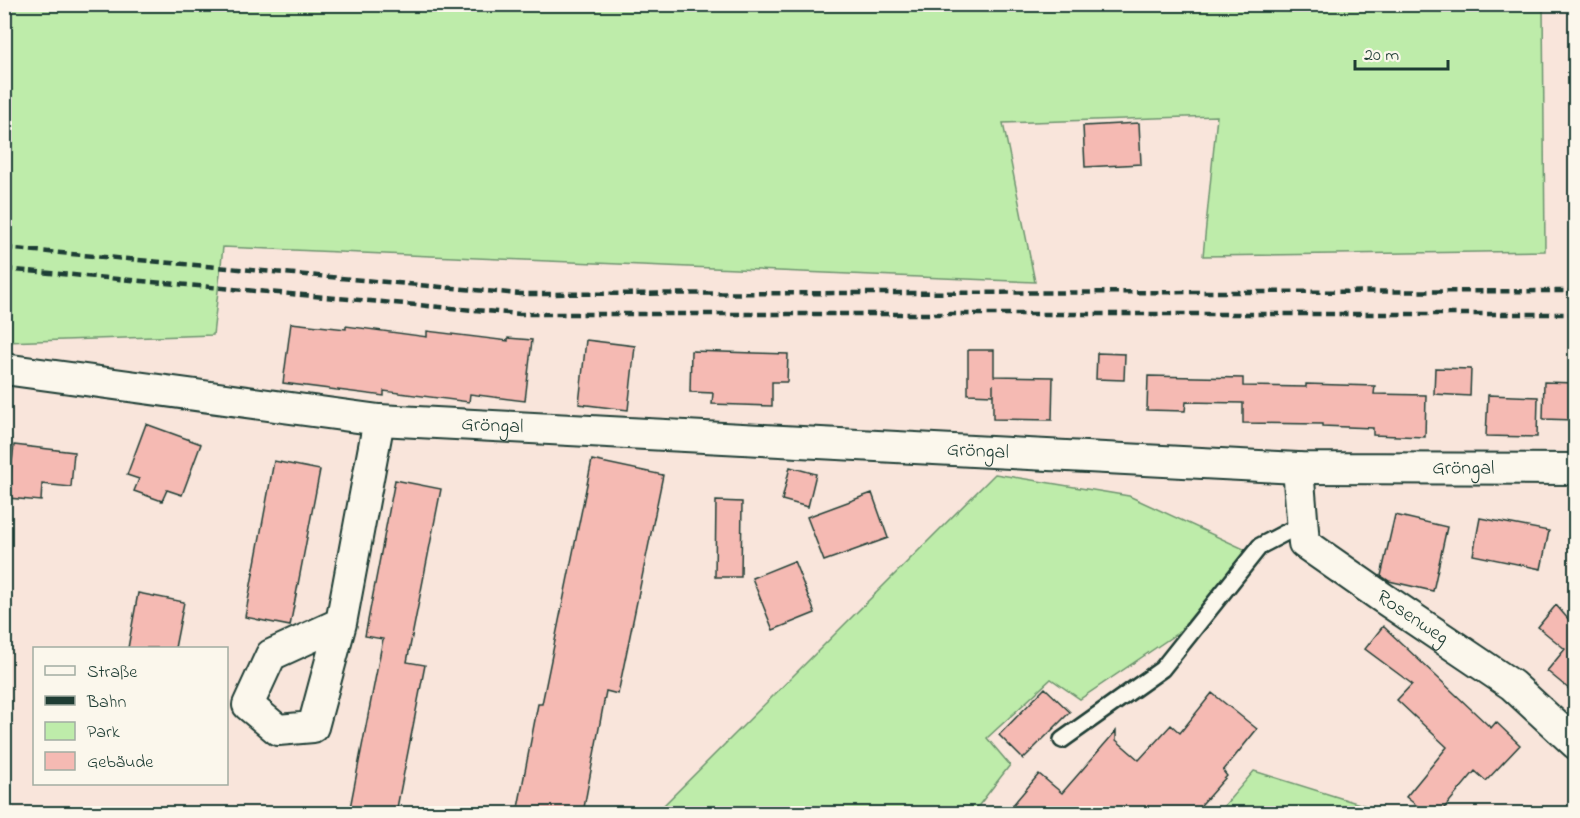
<svg xmlns="http://www.w3.org/2000/svg" width="1580" height="818" viewBox="0 0 1580 818" font-family="'Indie Flower',sans-serif">
	<style>
		.green { fill: #beecaa; stroke: #6e946f; stroke-width: 1.5 }
		.building { fill: #f5bab3; stroke: #1f3d34; stroke-width: 1.5 }
		.lines { fill: none; stroke-linecap: round; stroke-linejoin: round }
		.service-casing { stroke: #1f3d34; stroke-width: 20 }
		.minor-casing { stroke: #1f3d34; stroke-width: 34 }
		.service { stroke: #fbf7ec; stroke-width: 15 }
		.minor { stroke: #fbf7ec; stroke-width: 30 }
		.rail { stroke: #1f3d34; stroke-width: 4.5; stroke-dasharray: 9 4.5; stroke-linecap: butt }
		.labels { text-anchor: middle; dominant-baseline: central; stroke-width: 5; stroke-linejoin: round; paint-order: stroke }
		.street-label { font-size: 20px; fill: #1f3d34; stroke: #fbf7ec }
	</style>
	<rect width="100%" height="100%" fill="#f9e5db"/>
	<filter id="ink" filterUnits="userSpaceOnUse"><feTurbulence type="fractalNoise" baseFrequency=".0167" numOctaves="2"/><feDisplacementMap in="SourceGraphic" scale="12" xChannelSelector="R" yChannelSelector="G"/><feConvolveMatrix kernelMatrix="1 2 1 2 8 2 1 2 1" color-interpolation-filters="sRGB"/></filter>
	<g filter="url(#ink)">
		<path class="green" d="M 4,5 L 1543,5 L 1545,251 L 1203,256 L 1217,116 L 1003,123 L 1035,282 L 223,247 L 213,335 L 5,342 Z
			M 995,474 L 1129,496 L 1246,550 L 1179,632 L 1080,699 L 1051,679 L 987,738 L 1010,765 L 973,813 L 656,813 Z
			M 1254,771 L 1382,811 L 1380,814 L 1218,813 Z"/>
		<path class="building" d="M 1139,123 L 1141,164 L 1085,167 L 1083,126 Z
			M 291,323 L 346,329 L 346,326 L 427,337 L 427,331 L 508,341 L 508,338 L 532,340 L 525,401 L 470,394 L 469,402 L 384,391 L 384,396 L 283,383 Z
			M 586,340 L 635,346 L 628,410 L 579,404 Z
			M 968,350 L 994,350 L 994,376 L 1053,377 L 1052,420 L 993,419 L 993,384 L 993,395 L 968,394 Z
			M 691,351 L 788,354 L 787,382 L 772,382 L 772,406 L 712,404 L 713,393 L 690,392 Z
			M 1097,353 L 1125,354 L 1124,380 L 1096,379 Z
			M 1435,368 L 1471,369 L 1470,396 L 1434,394 Z
			M 1148,376 L 1243,378 L 1243,386 L 1306,387 L 1306,384 L 1375,386 L 1374,394 L 1426,395 L 1425,437 L 1373,435 L 1373,428 L 1322,426 L 1322,424 L 1243,423 L 1243,403 L 1186,402 L 1185,411 L 1147,410 Z
			M 1544,382 L 1575,383 L 1575,420 L 1543,419 Z
			M 1488,395 L 1538,397 L 1537,437 L 1486,436 Z
			M 146,424 L 201,444 L 182,495 L 167,490 L 162,501 L 134,491 L 139,479 L 127,475 Z
			M 14,445 L 74,452 L 71,487 L 42,484 L 41,501 L 8,498 Z
			M 592,460 L 663,475 L 618,694 L 606,691 L 583,813 L 517,813 L 538,704 L 542,704 Z
			M 274,461 L 320,470 L 290,626 L 245,617 Z
			M 790,467 L 816,474 L 808,507 L 782,500 Z
			M 395,480 L 441,489 L 407,662 L 425,665 L 396,813 L 349,813 L 383,639 L 365,636 Z
			M 872,493 L 888,538 L 824,561 L 807,517 Z
			M 716,501 L 742,502 L 741,577 L 715,577 Z
			M 1395,515 L 1447,527 L 1433,591 L 1389,581 L 1381,576 Z
			M 1480,518 L 1549,531 L 1541,569 L 1473,555 Z
			M 794,561 L 815,613 L 773,630 L 752,578 Z
			M 138,593 L 184,602 L 175,648 L 128,648 Z
			M 1556,605 L 1575,627 L 1575,694 L 1547,671 L 1565,649 L 1538,627 Z
			M 1383,626 L 1491,728 L 1496,722 L 1520,745 L 1486,781 L 1475,771 L 1440,813 L 1426,813 L 1406,797 L 1447,747 L 1397,700 L 1412,684 L 1365,649 Z
			M 1045,688 L 1070,712 L 1023,759 L 999,735 Z
			M 1212,693 L 1257,729 L 1223,771 L 1227,776 L 1194,813 L 1006,813 L 1039,774 L 1062,793 L 1116,731 L 1116,740 L 1139,760 L 1171,725 L 1180,733 Z"/>
		<g class="lines">
			<g class="service-casing">
				<path id="service" d="M 1062,740 L 1162,669 L 1260,546 L 1302,524"/>
			</g>
			<g class="minor-casing">
				<g id="minor">
					<path id="s1" d="M 4,369 L 379,420 L 1298,468 L 1576,469"/>
					<path id="s2" d="M 1298,468 L 1304,543 L 1380,596 L 1512,685 L 1576,744"/>
					<path d="M 341,623 L 313,727 L 278,730 L 248,705 L 271,655 L 341,623 L 379,420"/>
				</g>
			</g>
			<use href="#service" class="service"/>
			<use href="#minor" class="minor"/>
			<path class="rail" d="M 4,248 L 520,294 L 1576,291
				M 4,269 L 520,314 L 1576,314"/>
		</g>
	</g>
	<g class="labels">
		<g class="street-label">
			<text stroke="none"><textPath href="#s1" startOffset="492">Gröngal</textPath></text>
			<text stroke="none"><textPath href="#s1" startOffset="978">Gröngal</textPath></text>
			<text stroke="none"><textPath href="#s1" startOffset="1464">Gröngal</textPath></text>
			<text stroke="none"><textPath href="#s2" startOffset="207">Rosenweg</textPath></text>
		</g>
	</g>
	<rect width="1580" height="818" fill="none" stroke="#fbf7ec" stroke-width="24"/>
	<rect x="12" y="12" width="1556" height="794" fill="none" stroke="#1f3d34" stroke-width="2" filter="url(#ink)"/>
	<rect x="33" y="647" width="195" height="138" fill="#fbf7ec" stroke="#a3ada2" stroke-width="1.5"/>
	<rect x="45" y="666" width="30" height="9" fill="#fbf7ec" stroke="#a3ada2" stroke-width="1.5"/>
	<text x="87" y="677" font-size="18" fill="#1f3d34">Straße</text>
	<rect x="45" y="696" width="30" height="9" fill="#1f3d34" stroke="#a3ada2" stroke-width="1.5"/>
	<text x="87" y="707" font-size="18" fill="#1f3d34">Bahn</text>
	<rect x="45" y="722" width="30" height="18" fill="#beecaa" stroke="#a3ada2" stroke-width="1.5"/>
	<text x="87" y="737" font-size="18" fill="#1f3d34">Park</text>
	<rect x="45" y="752" width="30" height="18" fill="#f5bab3" stroke="#a3ada2" stroke-width="1.5"/>
	<text x="87" y="767" font-size="18" fill="#1f3d34">Gebäude</text>
	<path d="M1355 60v9h93v-9" fill="none" stroke="#1f3d34" stroke-width="3"/>
	<text x="1364" y="60" font-size="18" fill="#1f3d34" stroke="#fbf7ec" stroke-width="4.5" paint-order="stroke">20 m</text>
</svg>
